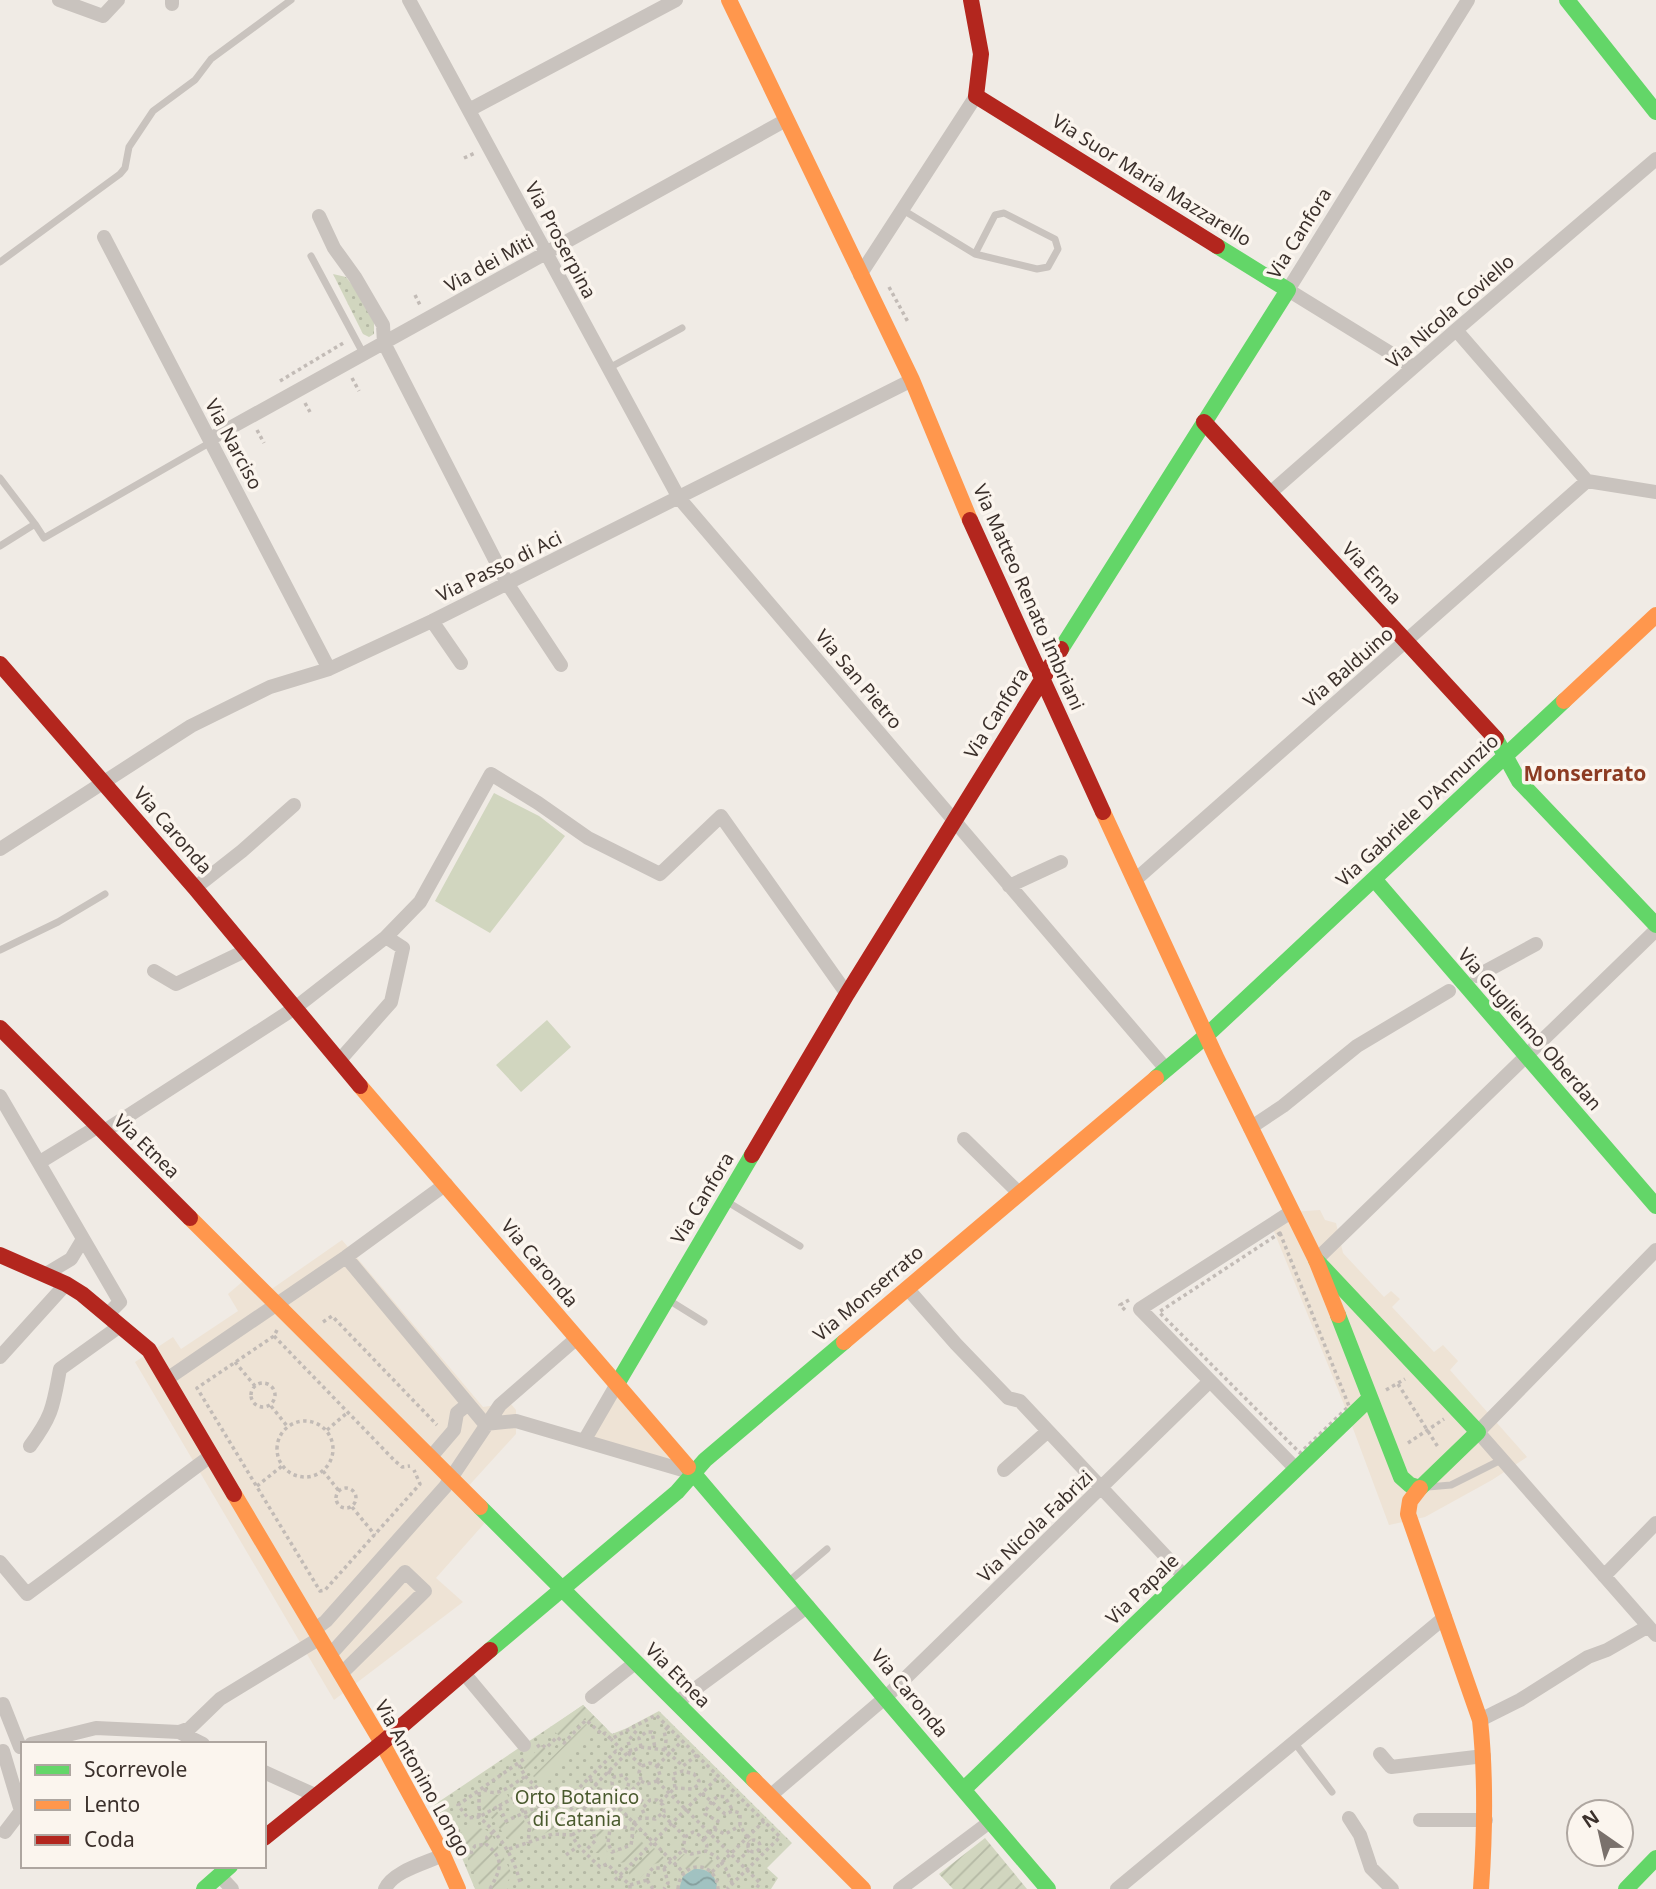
<svg xmlns="http://www.w3.org/2000/svg" width="1656" height="1889" viewBox="0 0 1656 1889" font-family="'Noto Sans',sans-serif">
	<style>
		.grass { fill: url(#grass-dots) }
		.garden { fill: url(#garden-furrows) }
		.pitch { fill: #d1d6bf }
		.plaza { fill: #eee3d5 }
		.water { fill: url(#water-waves) }
		.lines { fill: none; stroke-linecap: round; stroke-linejoin: round }
		.path { stroke: #c2bbb6; stroke-width: 3.5; stroke-dasharray: 3.5 3.5; stroke-linecap: butt }
		.lane { stroke: #c9c3be; stroke-width: 7 }
		.street { stroke: #c9c3be; stroke-width: 14 }
		.fast { stroke: #63d668; stroke-width: 16 }
		.slow { stroke: #ff974d; stroke-width: 16 }
		.jam { stroke: #b3261e; stroke-width: 16 }
		.labels { text-anchor: middle; dominant-baseline: central; stroke-width: 7; stroke-linejoin: round; paint-order: stroke }
		.street-label { font-size: 19px; fill: #3b302b; stroke: #fbf5ee }
		.park-label { font-size: 19px; fill: #4a5a2e; stroke: #fbf5ee }
		.neighbourhood-label { font-size: 21px; font-weight: bold; fill: #8c3b22; stroke: #fbf5ee }
	</style>
	<defs>
		<pattern id="grass-dots" width="8" height="8" patternUnits="userSpaceOnUse" patternTransform="scale(1.75)"><rect width="8" height="8" fill="#d1d6bf"/><path d="M2 2h.1M6 6h.1" fill="none" stroke="#b4b8a4" stroke-width="1.8" stroke-linecap="round"/></pattern>
		<pattern id="garden-furrows" width="10" height="10" patternUnits="userSpaceOnUse" patternTransform="scale(1.75)"><rect width="10" height="10" fill="#d1d6bf"/><path d="M-1 1l2-2M0 10L10 0M9 11l2-2" fill="none" stroke="#b4b8a4"/></pattern>
		<pattern id="water-waves" width="16" height="10" patternUnits="userSpaceOnUse" patternTransform="scale(1.75)"><rect width="16" height="10" fill="#a1c2c1"/><path d="M0 5q4-4 8 0t8 0" fill="none" stroke="#849e9d"/></pattern>
	</defs>
	<rect width="100%" height="100%" fill="#f0ebe5"/>
	<path class="grass" d="M 333,274 L 346,277 L 356,290 L 374,317 L 374,334 L 369,337 L 363,334 Z
		M 583,1705 L 612,1734 L 627,1728 L 659,1711 L 792,1843 L 767,1868 L 778,1878 L 771,1889 L 475,1889 L 452,1834 L 434,1805 Z"/>
	<path class="garden" d="M 583,1705 L 607,1729 L 603,1733 L 585,1718 L 563,1739 L 550,1728 Z
		M 586,1724 L 593,1730 L 540,1783 L 533,1776 Z
		M 556,1739 L 559,1742 L 528,1773 L 521,1765 L 542,1746 L 546,1749 Z
		M 535,1789 L 547,1802 L 525,1811 L 519,1799 Z
		M 505,1790 L 509,1798 L 486,1812 L 482,1809 L 484,1792 L 498,1795 Z
		M 550,1804 L 573,1828 L 573,1830 L 551,1830 L 542,1835 L 532,1833 L 533,1824 L 527,1814 Z
		M 496,1810 L 506,1824 L 520,1818 L 524,1820 L 526,1826 L 508,1839 L 489,1815 Z
		M 599,1826 L 606,1831 C 604,1841 608,1849 607,1859 L 603,1860 L 600,1859 L 599,1853 L 595,1853 L 590,1848 L 597,1837 L 594,1831 Z
		M 476,1827 L 486,1830 L 491,1833 L 512,1874 L 506,1884 L 508,1889 L 481,1889 L 457,1834 Z
		M 636,1829 L 643,1837 L 640,1840 L 644,1844 L 626,1862 L 614,1864 L 617,1851 L 632,1846 Z
		M 985,1838 L 1027,1889 L 1028,1889 L 953,1889 L 939,1874 Z
		M 654,1848 L 666,1860 C 661,1863 654,1863 649,1867 C 642,1874 644,1881 631,1877 L 628,1872 Z
		M 684,1854 C 697,1861 705,1851 717,1864 L 711,1870 L 700,1866 L 687,1870 L 677,1860 Z"/>
	<path class="pitch" d="M 494,793 L 539,816 L 565,836 L 490,933 L 435,901 Z
		M 547,1020 L 571,1047 L 521,1092 L 496,1065 Z"/>
	<path class="plaza" d="M 1320,1210 L 1325,1220 L 1336,1223 L 1343,1253 L 1384,1297 L 1391,1291 L 1400,1299 L 1392,1307 L 1434,1352 L 1443,1345 L 1458,1361 L 1450,1370 L 1527,1457 L 1492,1480 L 1425,1517 L 1389,1525 L 1345,1407 L 1271,1224 L 1291,1212 Z
		M 342,1240 L 483,1407 L 510,1403 L 516,1410 L 516,1434 L 464,1491 L 490,1517 L 436,1578 L 463,1602 L 334,1700 L 135,1362 L 173,1337 L 181,1349 L 238,1311 L 228,1294 L 249,1276 L 266,1293 Z
		M 617,1384 L 693,1473 L 584,1441 Z"/>
	<path class="water" d="M 694,1869 C 708,1868 717,1875 717,1889 L 679,1889 L 683,1876 Z"/>
	<g class="lines">
		<path class="path" d="M 464,158 L 475,153
			M 889,287 L 908,322
			M 415,295 L 420,305
			M 352,378 L 359,391
			M 280,381 L 345,342
			M 305,403 L 310,412
			M 257,430 L 264,443
			M 1280,1233 L 1349,1406 L 1300,1453 L 1159,1312 Z
			M 1125,1310 L 1120,1305 L 1129,1300
			M 323,1322 L 332,1316 L 437,1425
			M 277,1330 L 274,1336 L 197,1388 L 320,1591 L 325,1590 L 420,1484 L 414,1470
			M 274,1336 L 395,1461 L 402,1467 L 410,1466
			M 235,1362 L 255,1386
			M251 1395a12 12 0 1 1 24 0a12 12 0 1 1-24 0Z
			M 1398,1384 L 1438,1447
			M 1386,1390 L 1405,1379
			M 271,1406 L 287,1426
			M277 1449a28 28 0 1 1 56 0a28 28 0 1 1-56 0Z
			M 327,1430 L 348,1412
			M 1408,1443 L 1444,1419
			M 323,1471 L 339,1491
			M 257,1486 L 282,1466
			M336 1498a10 10 0 1 1 20 0a10 10 0 1 1-20 0Z
			M 352,1507 L 375,1535
			M 537,1747 L 541,1744 L 546,1748 L 557,1737 L 564,1743 L 586,1720 L 603,1735 L 605,1733 L 611,1739 L 656,1715 L 780,1837 L 727,1889
			M 641,1747 L 639,1738 L 646,1732 L 652,1732 L 655,1748
			M 665,1750 L 666,1740 L 664,1731 L 668,1727
			M 631,1752 L 628,1741 L 637,1730
			M 628,1753 L 641,1747 L 665,1750 L 683,1766 L 697,1755
			M 628,1753 L 642,1766
			M 642,1766 L 650,1763 L 657,1766
			M 657,1766 L 682,1741
			M 608,1771 L 614,1777 L 623,1775 L 629,1782 L 627,1790 L 616,1793 L 613,1791 L 612,1782 L 614,1777
			M 525,1776 L 565,1815 L 626,1754 L 611,1739
			M 589,1778 L 616,1751 L 620,1754
			M 641,1780 L 639,1772 L 642,1766
			M 641,1781 L 647,1784 L 657,1781
			M 657,1781 L 760,1883 L 756,1889
			M 657,1781 L 660,1775 L 657,1766
			M 484,1789 C 497,1799 511,1785 523,1778 L 525,1776 L 519,1765
			M 629,1791 L 645,1803
			M 479,1792 L 479,1817 L 499,1806 L 506,1821 L 551,1801
			M 702,1793 L 725,1814 L 733,1811 L 740,1813 L 740,1826 L 750,1841
			M 515,1797 L 530,1824 L 528,1843
			M 579,1802 L 585,1807 L 597,1801 L 601,1802 L 613,1791
			M 660,1802 L 675,1788 L 673,1774 L 683,1771 L 694,1774 L 699,1781 L 698,1785 L 693,1789 L 675,1788
			M 499,1806 L 535,1786
			M 564,1807 L 562,1805 L 589,1778 L 684,1873
			M 585,1807 L 581,1815 L 586,1821 L 595,1818 L 602,1809 L 601,1802
			M 565,1815 L 565,1817 L 578,1831
			M 663,1815 L 685,1837 L 683,1850
			M 596,1817 L 610,1829 L 608,1843 L 612,1852 L 631,1845 C 635,1825 627,1815 655,1819 L 664,1812 L 663,1805 L 657,1800 L 650,1800 L 642,1809 L 645,1816
			M 610,1829 L 621,1826 L 631,1829
			M 714,1829 L 725,1834 L 740,1826
			M 593,1830 L 641,1781
			M 572,1835 L 585,1827 L 593,1830 L 595,1841 L 585,1851
			M 685,1837 L 693,1832 L 699,1835 L 707,1845 L 706,1851
			M 704,1839 L 714,1829 L 718,1821 L 705,1814 L 705,1811 C 711,1804 714,1794 725,1797 L 733,1811
			M748 1846a6 6 0 1 1 12 0a6 6 0 1 1-12 0Z
			M 509,1849 L 553,1834 L 572,1835 C 578,1848 589,1856 600,1867 L 607,1864 L 630,1885 L 630,1889
			M 472,1854 L 471,1851 L 475,1846 L 486,1844
			M 566,1855 L 577,1847
			M 742,1857 L 749,1850
			M 664,1868 L 668,1883 L 664,1889
			M 712,1872 L 764,1821
			M 615,1880 L 719,1776
			M 520,1882 C 513,1855 500,1835 479,1817 L 468,1818 L 458,1805 L 524,1759
			M 630,1885 L 647,1880
			M 490,1889 C 500,1870 506,1860 486,1844 L 487,1837 L 493,1832
			M 653,1889 L 647,1880 L 649,1872 L 653,1868 L 664,1868 L 683,1850 L 691,1854 L 706,1851 L 717,1857 L 726,1869 L 732,1883
			M 678,1889 C 680,1860 716,1859 718,1889"/>
		<path class="lane" d="M 903,210 L 975,254 L 1037,269 L 1048,267 L 1058,249 L 1055,239 L 1004,213 L 995,215 L 975,254
			M 311,256 L 363,353
			M 0,262 L 120,174 L 125,168 L 129,147 L 153,111 L 195,80 L 211,59 L 291,0
			M 609,368 L 682,328
			M 0,478 L 35,524
			M 0,546 L 35,524 L 44,538 L 211,442
			M 0,950 L 58,922 L 105,894
			M 726,1201 L 800,1246
			M 667,1299 L 704,1322
			M 1428,1487 L 1451,1485 L 1503,1459
			M 788,1582 L 827,1549
			M 1294,1742 L 1332,1792"/>
		<path class="street" d="M 59,0 L 103,16 L 118,0
			M 409,0 L 679,498 L 1166,1069
			M 172,4 L 172,0
			M 469,110 L 676,0
			M 319,216 L 334,248 L 355,277 L 383,325 L 384,343 L 507,583 L 561,665
			M 104,237 L 329,669
			M 860,275 L 976,96
			M 1456,330 L 1587,481 L 1656,492
			M 1413,367 L 1288,290 L 1468,0
			M 210,439 L 786,120
			M 1270,493 L 1456,330 L 1656,159
			M 432,621 L 461,663
			M 0,849 L 191,726 L 270,687 L 329,669 L 432,621 L 912,380
			M 1134,881 L 1587,481
			M 1009,886 L 1061,862
			M 195,888 L 242,851 L 294,805
			M 154,971 L 176,984 L 247,950
			M 1477,976 L 1536,944
			M 339,1061 L 391,1002 L 403,948 L 386,937
			M 0,1096 L 120,1302 L 107,1315
			M 1250,1128 L 1283,1106 L 1357,1046 L 1449,991
			M 103,1132 L 295,1008 L 386,937 L 420,902 L 491,774 L 538,803 L 588,838 L 660,874 L 721,816 L 847,994
			M 964,1139 L 1019,1193
			M 40,1162 L 97,1127
			M 1291,1212 L 1140,1309 L 1296,1469
			M 1656,1250 L 1478,1432 L 1656,1635
			M 346,1257 L 485,1424
			M 1316,1260 L 1656,930
			M 46,1274 L 71,1259 L 83,1239
			M 907,1288 L 956,1344 L 1008,1398 L 1020,1401 L 1185,1577
			M 0,1357 L 66,1284
			M 167,1379 L 346,1257 L 446,1184
			M 485,1424 L 516,1421 L 693,1473
			M 584,1441 L 617,1384
			M 30,1446 C 53,1415 53,1406 60,1369 L 120,1326
			M 430,1458 L 454,1430 L 457,1413 L 468,1404
			M 1004,1470 L 1048,1431
			M 0,1562 L 27,1594 C 89,1549 149,1501 212,1455
			M 1604,1576 L 1656,1523
			M 314,1630 L 326,1621 L 445,1487 L 500,1405 L 577,1338
			M 330,1655 L 405,1572 L 425,1591 L 341,1674
			M 463,1672 L 524,1745
			M 592,1697 L 635,1663
			M 676,1703 L 808,1606
			M 3,1704 L 20,1747
			M 1480,1720 L 1520,1700 L 1588,1657 L 1607,1650 L 1647,1627
			M 179,1732 L 203,1744
			M 31,1744 L 96,1728 L 179,1732 L 190,1728 L 220,1699 L 320,1638
			M 3,1751 L 21,1811 L 5,1832
			M 1380,1754 L 1391,1767 L 1484,1756
			M 264,1772 L 317,1796
			M 770,1796 L 886,1697 L 1210,1381
			M 1349,1818 L 1360,1835 L 1371,1868 L 1392,1889
			M 1420,1820 L 1486,1820
			M 219,1875 L 232,1889
			M 385,1889 C 393,1871 426,1863 443,1855
			M 900,1889 L 991,1821
			M 1117,1889 L 1445,1617"/>
		<path class="fast" d="M 1567,0 L 1656,112
			M 1061,649 L 1288,290 L 1217,246
			M 1496,739 L 1519,781 L 1656,925
			M 1374,879 L 1656,1206
			M 1156,1078 L 1206,1036 L 1564,701
			M 1316,1260 L 1478,1432 L 1420,1488 L 1410,1485 L 1401,1477 L 1338,1315
			M 617,1384 L 752,1155
			M 688,1467 L 1048,1889
			M 480,1507 L 754,1780
			M 490,1650 L 677,1492 L 705,1460 L 844,1342
			M 964,1789 L 1370,1398
			M 204,1889 L 230,1866
			M 1626,1889 L 1656,1858"/>
		<path class="slow" d="M 729,0 L 912,380 L 970,520
			M 1564,701 L 1656,615
			M 1103,812 L 1217,1059 L 1316,1260 L 1338,1315
			M 360,1086 L 688,1467
			M 190,1218 L 480,1507
			M 844,1342 L 1156,1078
			M 1420,1488 L 1410,1501 L 1408,1514 L 1480,1720 C 1486,1777 1485,1832 1481,1889
			M 234,1494 L 382,1743 L 443,1855 L 458,1889
			M 754,1780 L 863,1889"/>
		<path class="jam" d="M 971,0 L 981,54 L 976,96 L 1217,246
			M 1204,422 L 1496,739
			M 970,520 L 1103,812
			M 0,664 L 195,888 L 360,1086
			M 0,1028 L 190,1218
			M 752,1155 L 847,994 L 1061,649
			M 0,1255 L 66,1284 L 82,1294 L 149,1350 L 234,1494
			M 264,1838 L 382,1743 L 490,1650"/>
	</g>
	<g class="labels">
		<g class="street-label">
			<text transform="translate(1152 180) rotate(32)">Via Suor Maria Mazzarello</text>
			<text transform="translate(1299 233) rotate(-58)">Via Canfora</text>
			<text transform="translate(561 240) rotate(62)">Via Proserpina</text>
			<text transform="translate(489 263) rotate(-29)">Via dei Miti</text>
			<text transform="translate(1450 311) rotate(-41)">Via Nicola Coviello</text>
			<text transform="translate(234 444) rotate(62)">Via Narciso</text>
			<text transform="translate(499 566) rotate(-26)">Via Passo di Aci</text>
			<text transform="translate(1372 573) rotate(47)">Via Enna</text>
			<text transform="translate(1029 597) rotate(66)">Via Matteo Renato Imbriani</text>
			<text transform="translate(1348 667) rotate(-41)">Via Balduino</text>
			<text transform="translate(859 679) rotate(50)">Via San Pietro</text>
			<text transform="translate(996 713) rotate(-58)">Via Canfora</text>
			<text transform="translate(1417 810) rotate(-43)">Via Gabriele D'Annunzio</text>
			<text transform="translate(173 830) rotate(49)">Via Caronda</text>
			<text transform="translate(1530 1029) rotate(49)">Via Guglielmo Oberdan</text>
			<text transform="translate(147 1146) rotate(44)">Via Etnea</text>
			<text transform="translate(702 1198) rotate(-59)">Via Canfora</text>
			<text transform="translate(540 1263) rotate(50)">Via Caronda</text>
			<text transform="translate(868 1293) rotate(-40)">Via Monserrato</text>
			<text transform="translate(1035 1526) rotate(-44)">Via Nicola Fabrizi</text>
			<text transform="translate(1142 1589) rotate(-44)">Via Papale</text>
			<text transform="translate(678 1675) rotate(45)">Via Etnea</text>
			<text transform="translate(910 1693) rotate(50)">Via Caronda</text>
			<text transform="translate(423 1778) rotate(61)">Via Antonino Longo</text>
		</g>
		<g class="park-label">
			<text x="577" y="1797">Orto Botanico<tspan x="577" dy="22">di Catania</tspan></text>
		</g>
		<g class="neighbourhood-label">
			<text x="1585" y="773">Monserrato</text>
		</g>
	</g>
	<rect x="21" y="1742" width="245" height="126" fill="#fbf5ee" stroke="#aea6a0" stroke-width="2"/>
	<rect x="35" y="1765" width="35" height="10" fill="#63d668" stroke="#aea6a0" stroke-width="2"/>
	<text x="84" y="1777" font-size="21" fill="#3b302b">Scorrevole</text>
	<rect x="35" y="1800" width="35" height="10" fill="#ff974d" stroke="#aea6a0" stroke-width="2"/>
	<text x="84" y="1812" font-size="21" fill="#3b302b">Lento</text>
	<rect x="35" y="1835" width="35" height="10" fill="#b3261e" stroke="#aea6a0" stroke-width="2"/>
	<text x="84" y="1847" font-size="21" fill="#3b302b">Coda</text>
	<g transform="translate(1600 1833) rotate(326)"><circle r="33" fill="#fbf5ee" stroke="#aea6a0" stroke-width="2"/>
	<path d="M0-5L12 26L0 18L-12 26Z" fill="#7a716c"/>
	<text y="-10" font-size="19" font-weight="bold" text-anchor="middle" fill="#3b302b">N</text>
	</g>
</svg>
